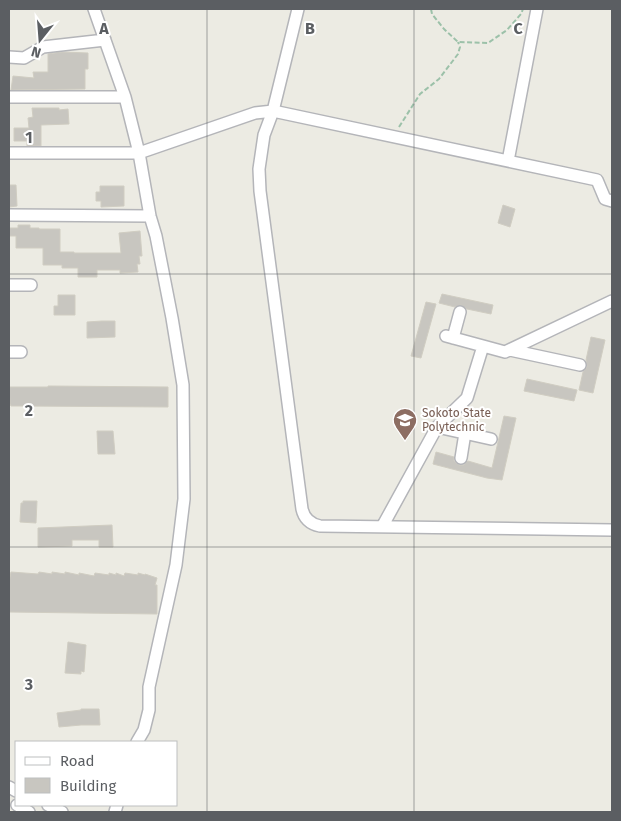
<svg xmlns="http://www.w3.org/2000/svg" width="621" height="821" viewBox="0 0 621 821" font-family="'Fira Sans',sans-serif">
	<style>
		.building { fill: #c8c6c0; stroke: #d0cdc2 }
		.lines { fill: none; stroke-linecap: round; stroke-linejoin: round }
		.minor-casing { stroke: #b4b5b9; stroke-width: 14 }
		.path { stroke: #9cc1a9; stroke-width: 2; stroke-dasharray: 5 2.5; stroke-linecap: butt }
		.minor { stroke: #fff; stroke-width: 11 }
		.grid { fill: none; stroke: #5b5e62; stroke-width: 1; stroke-opacity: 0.55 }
		.labels { text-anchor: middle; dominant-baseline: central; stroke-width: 4; stroke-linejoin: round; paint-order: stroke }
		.education-label { font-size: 12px; fill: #785e54; stroke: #fff; text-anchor: start }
		.grid-label { font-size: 16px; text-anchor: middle; font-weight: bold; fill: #5b5e62; stroke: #fff; stroke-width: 4; stroke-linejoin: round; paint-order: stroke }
	</style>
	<rect width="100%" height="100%" fill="#ecebe3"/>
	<path class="building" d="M 62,52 L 88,53 L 88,69 L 85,69 L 85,89 L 11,90 L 13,76 L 34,78 L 33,72 L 48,72 L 48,54 Z
		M 32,108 L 59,108 L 59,110 L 68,109 L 69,124 L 41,125 L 41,146 L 27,146 L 27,141 L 14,141 L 14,128 L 29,128 L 28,118 L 33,117 Z
		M 9,185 L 16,185 L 17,206 L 9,207 Z
		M 100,186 L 124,186 L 124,206 L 101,207 L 101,201 L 96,201 L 96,192 L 100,192 Z
		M 503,205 L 515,209 L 510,227 L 498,223 Z
		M 18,225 L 30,225 L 30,228 L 39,228 L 39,229 L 60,229 L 60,252 L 74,252 L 74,253 L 121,253 L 119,233 L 140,231 L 142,256 L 139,256 L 140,264 L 137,264 L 138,272 L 120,273 L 120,270 L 97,270 L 97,277 L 78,277 L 78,268 L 62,268 L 62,265 L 43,265 L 43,248 L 16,248 L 16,236 L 9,236 L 9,228 L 18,228 Z
		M 442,294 L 493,305 L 491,314 L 467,309 L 461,305 L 455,307 L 439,303 Z
		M 58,295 L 75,295 L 75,315 L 54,315 L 54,306 L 58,306 Z
		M 426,302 L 436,304 L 421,358 L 411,356 Z
		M 102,321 L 115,321 L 115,337 L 87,338 L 87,322 Z
		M 591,337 L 605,340 L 593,393 L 579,390 L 583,372 L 587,367 L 586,360 Z
		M 527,379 L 577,390 L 574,401 L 524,391 Z
		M 48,386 L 168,387 L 168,407 L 24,406 L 11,406 L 10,404 L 9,387 L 48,387 Z
		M 504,416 L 516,418 L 502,480 L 487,478 L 433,464 L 436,452 L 454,457 L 454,461 L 459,465 L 464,465 L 468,461 L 492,468 Z
		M 97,431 L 113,431 L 115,454 L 98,454 Z
		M 23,501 L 37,501 L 36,523 L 20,522 L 21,503 L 23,503 Z
		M 112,525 L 113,547 L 99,547 L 99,540 L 72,540 L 72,546 L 38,547 L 38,528 Z
		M 11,572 L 38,574 L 39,572 L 52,574 L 52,572 L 65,574 L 65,572 L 79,575 L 79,573 L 94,576 L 95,573 L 109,575 L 109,573 L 116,575 L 116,573 L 124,576 L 125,573 L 138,575 L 138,573 L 145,575 L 145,574 L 157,578 L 155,585 L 157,585 L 157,614 L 9,612 L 9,582 Z
		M 68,642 L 86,645 L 84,672 L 81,671 L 81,674 L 65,673 Z
		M 81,709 L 99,709 L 100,725 L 81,725 L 59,727 L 57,713 L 81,710 Z"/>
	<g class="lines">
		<g class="minor-casing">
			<path id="minor" d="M 94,9 L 125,97 L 139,153 L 150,216 L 156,236 L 172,318 L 183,385 L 184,499 L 176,565 L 149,687 L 149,710 L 144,730 L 137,742
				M 298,9 L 273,111 L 264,135 L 259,169 L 260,191 L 302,509 C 304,518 310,524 320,526 L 612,530
				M 9,57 L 24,58 L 43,47 L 105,40
				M 9,97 L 125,97
				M 9,153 L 139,153 L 255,113 L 273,111 L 597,180 L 605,199 L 612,201
				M 508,161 L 537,9
				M 9,215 L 150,216
				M 9,285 L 31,285
				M 446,336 L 483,346
				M 453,338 L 460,312
				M 510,350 L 580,365
				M 9,352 L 21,352
				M 437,427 L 491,439
				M 461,458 L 465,433
				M 382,527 L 437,427 L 467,398 L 483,346 L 505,352 L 612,301
				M 9,787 L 16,791
				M 17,805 L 29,812
				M 48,805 L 62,812
				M 115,812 L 117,805"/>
		</g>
		<path class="path" d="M 431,9 L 432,14 L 444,29 L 458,42 L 488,43 L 507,30 L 521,14 L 523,9
			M 399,127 L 420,94 L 439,79 L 458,54 L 460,47 L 458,42"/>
		<use href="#minor" class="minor"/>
	</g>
	<path class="grid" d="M 207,9 L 207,812M 414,9 L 414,812M 9,274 L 612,274M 9,547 L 612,547"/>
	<defs>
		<g id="university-pin" transform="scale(1.25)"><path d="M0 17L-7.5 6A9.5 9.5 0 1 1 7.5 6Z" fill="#8d6e63" stroke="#fff"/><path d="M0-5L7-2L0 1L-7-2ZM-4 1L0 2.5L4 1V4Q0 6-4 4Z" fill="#fff"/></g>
	</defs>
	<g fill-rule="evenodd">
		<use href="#university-pin" x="405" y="420"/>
	</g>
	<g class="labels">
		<g class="education-label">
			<text x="422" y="413">Sokoto State<tspan x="422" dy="14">Polytechnic</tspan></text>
		</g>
	</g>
	<g class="grid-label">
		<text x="104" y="34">A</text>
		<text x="310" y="34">B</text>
		<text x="518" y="34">C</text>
		<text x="29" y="143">1</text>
		<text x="29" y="416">2</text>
		<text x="29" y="690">3</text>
	</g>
	<rect width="621" height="821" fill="none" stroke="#5b5e62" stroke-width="20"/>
	<rect x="15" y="741" width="162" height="65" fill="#ffffff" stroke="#bdbfc0"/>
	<rect x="25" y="757" width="25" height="8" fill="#ffffff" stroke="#bdbfc0"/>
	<text x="60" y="766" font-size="15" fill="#5b5e62">Road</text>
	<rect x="25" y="778" width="25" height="15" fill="#c8c6c0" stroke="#bdbfc0"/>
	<text x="60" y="791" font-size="15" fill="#5b5e62">Building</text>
	<g transform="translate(40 40) rotate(197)" stroke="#ffffff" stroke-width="4" paint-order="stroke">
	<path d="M0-4L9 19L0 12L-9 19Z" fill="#5b5e62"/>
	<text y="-8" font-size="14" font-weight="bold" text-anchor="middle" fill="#5b5e62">N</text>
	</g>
</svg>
